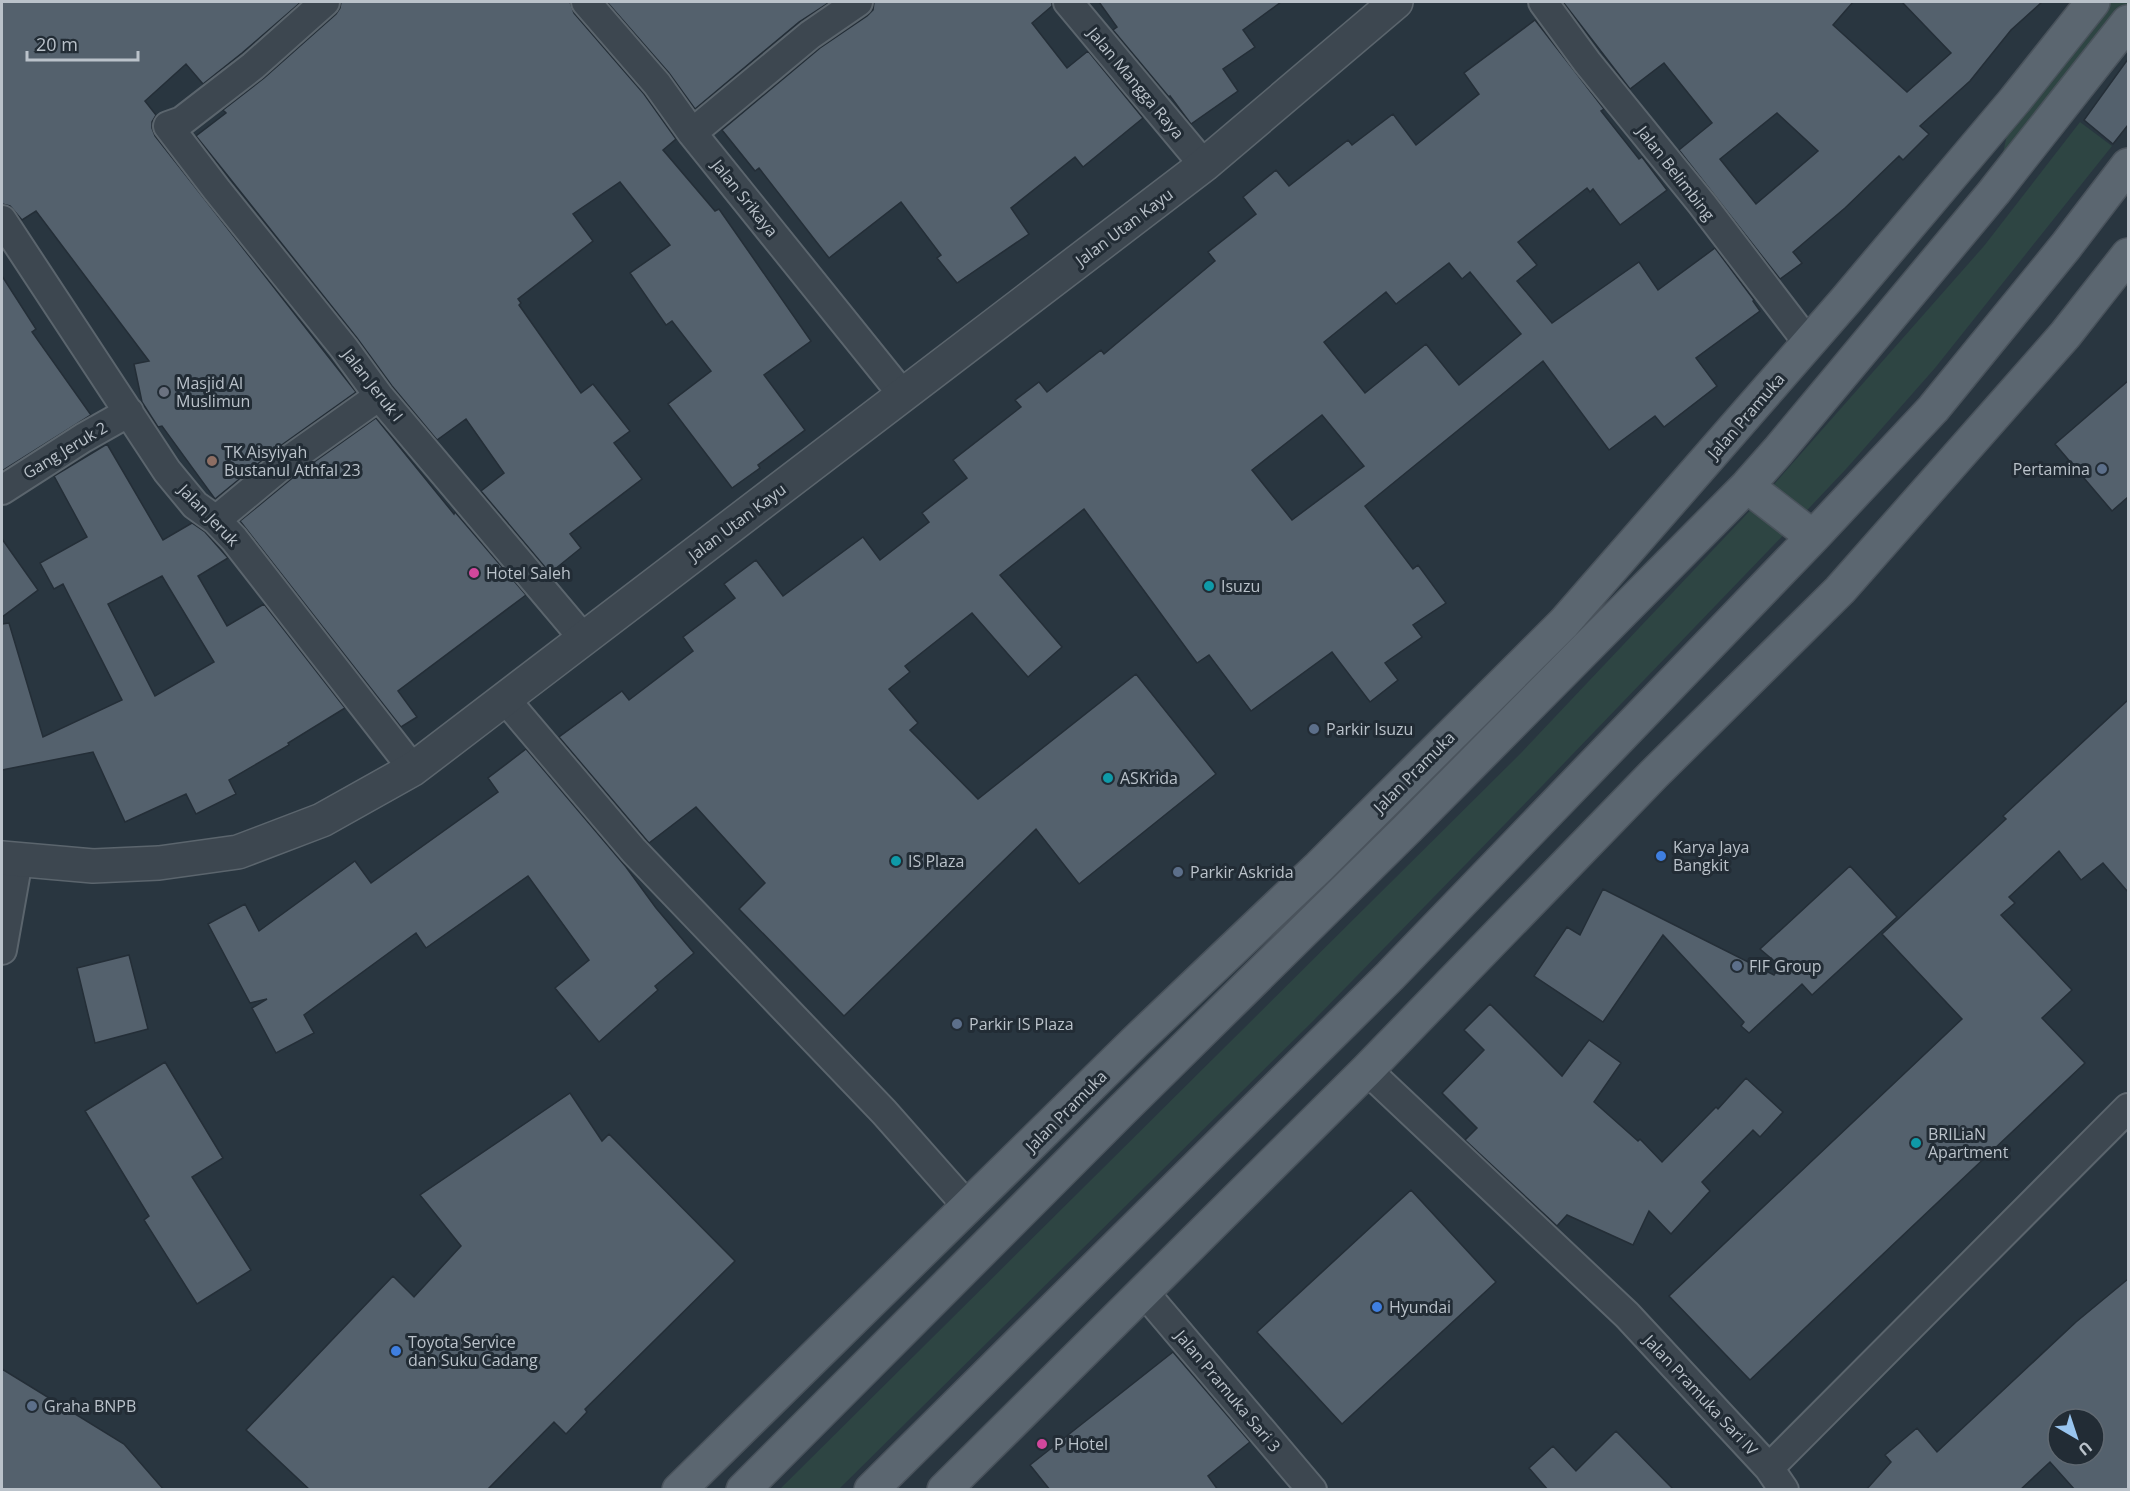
<svg xmlns="http://www.w3.org/2000/svg" width="2130" height="1491" viewBox="0 0 2130 1491" font-family="'Open Sans',sans-serif">
	<style>
		.green { fill: #2e4543 }
		.building { fill: #54616d; stroke: #242e37; stroke-width: 1.5; fill-rule: evenodd }
		.lines { fill: none; stroke-linecap: round; stroke-linejoin: round }
		.minor-casing { stroke: #5b656d; stroke-width: 32 }
		.tertiary-casing { stroke: #5b656d; stroke-width: 36 }
		.primary-casing { stroke: #4a535c; stroke-width: 36 }
		.minor { stroke: #3d4750; stroke-width: 28 }
		.tertiary { stroke: #3d4750; stroke-width: 33 }
		.primary { stroke: #5b6670; stroke-width: 33 }
		.worship-dot { fill: #6b7280; stroke: #222c35; stroke-width: 2 }
		.education-dot { fill: #8d6e63; stroke: #222c35; stroke-width: 2 }
		.service-dot { fill: #5c6f8a; stroke: #222c35; stroke-width: 2 }
		.hotel-dot { fill: #d1479c; stroke: #222c35; stroke-width: 2 }
		.culture-dot { fill: #0f9aa8; stroke: #222c35; stroke-width: 2 }
		.shop-dot { fill: #3f7fe0; stroke: #222c35; stroke-width: 2 }
		.labels { text-anchor: middle; dominant-baseline: central; stroke-width: 6; stroke-linejoin: round; paint-order: stroke }
		.street-label { font-size: 16px; fill: #bac2ca; stroke: #222c35 }
		.poi-label { font-size: 16px; fill: #bac2ca; stroke: #222c35; text-anchor: start }
	</style>
	<rect width="100%" height="100%" fill="#293640"/>
	<path class="green" d="M 2093,2 L 2128,2 L 2128,23 L 1994,192 L 2015,100 Z
		M 2080,122 L 2112,146 L 1935,368 L 1846,469 L 1795,523 L 1543,785 L 1312,1022 L 839,1489 L 779,1490 L 1520,754 L 1761,499 L 1984,246 Z"/>
	<path class="building" d="M 2,2 L 301,2 L 242,53 L 203,84 L 186,64 L 145,101 L 156,115 L 152,122 L 152,128 L 155,136 L 356,392 L 276,449 L 215,499 L 162,426 L 158,427 L 142,402 L 134,364 L 149,361 L 36,211 L 22,220 L 10,206 L 2,204 Z
		M 341,2 L 570,2 L 574,13 L 644,94 L 676,139 L 663,150 L 715,211 L 719,209 L 811,341 L 764,375 L 805,430 L 758,465 L 760,468 L 732,488 L 668,404 L 711,371 L 672,321 L 666,325 L 630,273 L 670,245 L 620,182 L 573,214 L 593,241 L 518,299 L 521,303 L 519,305 L 581,393 L 593,384 L 630,431 L 614,443 L 642,479 L 570,534 L 581,548 L 550,573 L 481,491 L 504,473 L 466,419 L 437,440 L 392,386 L 357,338 L 196,136 L 226,113 L 223,110 L 264,78 L 336,14 L 340,8 Z
		M 607,2 L 830,2 L 799,22 L 695,109 L 669,73 Z
		M 874,2 L 1052,2 L 1052,6 L 1032,23 L 1067,68 L 1088,51 L 1143,118 L 1083,167 L 1075,157 L 1011,208 L 1029,234 L 957,283 L 937,258 L 941,255 L 901,202 L 829,258 L 759,168 L 755,171 L 722,130 L 820,48 L 867,16 L 873,10 Z
		M 1099,2 L 1281,2 L 1243,30 L 1255,47 L 1223,69 L 1238,91 L 1191,124 L 1170,96 L 1169,97 L 1113,30 L 1117,27 Z
		M 1563,2 L 1853,2 L 1833,25 L 1907,92 L 1951,53 L 1902,2 L 2042,2 L 2011,30 L 1970,81 L 1920,126 L 1929,134 L 1903,160 L 1899,156 L 1845,208 L 1793,252 L 1802,263 L 1780,279 L 1679,150 L 1712,123 L 1664,63 L 1630,89 ZM 1777,113 L 1818,151 L 1756,204 L 1720,159 Z
		M 1535,20 L 1604,109 L 1601,111 L 1639,159 L 1642,157 L 1667,190 L 1620,225 L 1593,189 L 1590,192 L 1587,188 L 1518,242 L 1537,265 L 1517,281 L 1552,323 L 1639,262 L 1658,290 L 1715,248 L 1754,300 L 1753,301 L 1760,311 L 1696,358 L 1717,386 L 1664,427 L 1655,416 L 1609,450 L 1543,361 L 1365,506 L 1413,569 L 1418,565 L 1446,603 L 1413,625 L 1422,637 L 1385,663 L 1398,680 L 1370,702 L 1332,652 L 1251,711 L 1209,655 L 1197,663 L 1084,509 L 1000,575 L 1062,647 L 1028,677 L 972,613 L 905,666 L 910,672 L 889,689 L 918,723 L 910,730 L 978,799 L 1136,674 L 1216,774 L 1079,884 L 1036,829 L 844,1016 L 739,909 L 765,883 L 696,807 L 649,843 L 559,737 L 622,691 L 629,700 L 693,651 L 683,637 L 735,598 L 724,584 L 756,560 L 783,596 L 863,537 L 880,560 L 929,522 L 922,513 L 967,478 L 953,460 L 1021,407 L 1015,400 L 1039,382 L 1047,392 L 1101,350 L 1104,354 L 1215,261 L 1208,252 L 1256,214 L 1243,197 L 1276,170 L 1289,186 L 1348,140 L 1352,145 L 1393,114 L 1416,145 L 1479,94 L 1464,73 ZM 1449,263 L 1462,279 L 1470,272 L 1521,334 L 1459,385 L 1426,344 L 1365,393 L 1324,342 L 1386,292 L 1396,304 ZM 1322,415 L 1364,466 L 1292,520 L 1252,470 Z
		M 2128,59 L 2128,125 L 2113,144 L 2084,120 Z
		M 2,276 L 36,329 L 32,332 L 91,415 L 2,471 Z
		M 2128,381 L 2128,497 L 2112,511 L 2055,444 Z
		M 376,418 L 454,514 L 455,512 L 526,595 L 398,691 L 417,717 L 401,727 L 240,521 L 296,475 Z
		M 107,444 L 163,540 L 192,523 L 205,532 L 228,558 L 198,576 L 227,626 L 264,604 L 345,708 L 288,743 L 289,745 L 229,780 L 236,794 L 196,814 L 186,794 L 125,822 L 93,752 L 2,770 L 2,624 L 9,623 L 43,737 L 122,700 L 63,584 L 54,589 L 40,563 L 87,537 L 54,476 ZM 162,576 L 214,662 L 155,696 L 108,604 Z
		M 2,539 L 38,590 L 2,617 Z
		M 2128,700 L 2128,892 L 2103,863 L 2081,880 L 2059,851 L 2009,897 L 2015,903 L 2001,915 L 2072,990 L 2042,1018 L 2085,1063 L 1750,1380 L 1669,1296 L 1962,1019 L 1882,934 L 2006,819 L 2003,816 Z
		M 526,749 L 626,867 L 656,908 L 694,953 L 655,986 L 658,990 L 599,1042 L 555,988 L 589,960 L 528,876 L 426,948 L 416,933 L 304,1015 L 314,1033 L 276,1053 L 252,1008 L 267,999 L 250,1003 L 208,924 L 245,904 L 259,931 L 355,861 L 371,883 L 498,792 L 488,778 Z
		M 1850,866 L 1897,917 L 1812,995 L 1802,984 L 1749,1033 L 1741,1026 L 1744,1022 L 1663,935 L 1603,1022 L 1534,976 L 1567,927 L 1580,935 L 1603,889 L 1774,975 L 1780,966 L 1760,949 Z
		M 129,955 L 148,1029 L 95,1043 L 77,968 Z
		M 1490,1004 L 1562,1076 L 1589,1040 L 1621,1063 L 1594,1102 L 1638,1141 L 1640,1139 L 1662,1162 L 1716,1107 L 1718,1109 L 1746,1078 L 1783,1112 L 1760,1137 L 1753,1130 L 1702,1182 L 1710,1191 L 1671,1234 L 1649,1211 L 1633,1245 L 1567,1215 L 1557,1226 L 1465,1140 L 1477,1128 L 1442,1093 L 1484,1050 L 1464,1030 Z
		M 165,1062 L 223,1158 L 192,1177 L 251,1270 L 197,1304 L 144,1220 L 149,1216 L 85,1111 Z
		M 570,1093 L 602,1141 L 609,1134 L 735,1261 L 585,1409 L 587,1412 L 566,1434 L 554,1422 L 487,1490 L 310,1490 L 246,1430 L 393,1276 L 414,1297 L 461,1246 L 420,1195 Z
		M 1411,1190 L 1496,1282 L 1342,1424 L 1257,1332 Z
		M 2128,1279 L 2128,1490 L 2075,1490 L 2050,1462 L 2020,1490 L 1866,1490 L 1891,1462 L 1885,1455 L 1917,1428 L 1937,1452 L 2076,1322 ZM 2058,1419 L 2094,1419 L 2094,1455 L 2058,1455 Z
		M 1173,1352 L 1250,1442 L 1208,1476 L 1218,1490 L 1050,1490 L 1030,1465 Z
		M 2,1369 L 124,1444 L 164,1490 L 2,1490 Z
		M 1616,1431 L 1674,1490 L 1548,1490 L 1529,1468 L 1553,1446 L 1576,1471 Z"/>
	<g class="lines">
		<g class="minor-casing">
			<path id="minor" d="M 325,2 L 253,66 L 182,121 L 168,126 L 217,190 L 344,348 L 379,396 L 584,639
				M 586,2 L 657,84 L 692,133 L 903,395
				M 1068,2 L 1204,165
				M 1543,2 L 1587,62 L 1702,204 L 1809,344
				M 692,133 L 810,35 L 858,2
				M 2,220 L 167,471 L 195,505 L 216,520 L 234,539 L 413,769
				M 2,490 L 83,438 L 129,412
				M 216,520 L 286,462 L 379,396
				M 505,699 L 634,851 L 884,1112 L 968,1207
				M 2,950 L 18,860
				M 1367,1070 L 1627,1315 L 1769,1468 L 1784,1490
				M 1144,1292 L 1312,1490
				M 1769,1468 L 2128,1108"/>
		</g>
		<g class="tertiary-casing">
			<path id="tertiary" d="M 2,858 L 93,866 L 159,863 L 238,852 L 322,820 L 413,769 L 1204,165 L 1396,2"/>
		</g>
		<g class="primary-casing">
			<path id="primary" d="M 1747,486 L 1813,537
				M 679,1490 L 1135,1042 L 1319,867 L 1564,623 L 1846,300 L 2015,100 L 2093,2
				M 743,1490 L 1122,1110 L 1408,828 L 1747,486 L 1778,451 L 1994,192 L 2128,22
				M 871,1490 L 1390,976 L 1813,537 L 1933,409 L 2066,246 L 2128,165
				M 944,1490 L 1367,1070 L 1654,774 L 1840,590 L 2065,335 L 2128,255"/>
		</g>
		<use href="#minor" class="minor"/>
		<use href="#tertiary" class="tertiary"/>
		<use href="#primary" class="primary"/>
	</g>
	<circle class="worship-dot" cx="164" cy="392" r="6"/>
	<circle class="education-dot" cx="212" cy="461" r="6"/>
	<g class="service-dot">
		<circle cx="2102" cy="469" r="6"/>
		<circle cx="1314" cy="729" r="6"/>
		<circle cx="1178" cy="872" r="6"/>
		<circle cx="1737" cy="966" r="6"/>
		<circle cx="957" cy="1024" r="6"/>
		<circle cx="32" cy="1406" r="6"/>
	</g>
	<g class="hotel-dot">
		<circle cx="474" cy="573" r="6"/>
		<circle cx="1042" cy="1444" r="6"/>
	</g>
	<g class="culture-dot">
		<circle cx="1209" cy="586" r="6"/>
		<circle cx="1108" cy="778" r="6"/>
		<circle cx="896" cy="861" r="6"/>
		<circle cx="1916" cy="1143" r="6"/>
	</g>
	<g class="shop-dot">
		<circle cx="1661" cy="856" r="6"/>
		<circle cx="1377" cy="1307" r="6"/>
		<circle cx="396" cy="1351" r="6"/>
	</g>
	<g class="labels">
		<g class="street-label">
			<text transform="translate(1136 83) rotate(50)">Jalan Mangga Raya</text>
			<text transform="translate(1676 173) rotate(52)">Jalan Belimbing</text>
			<text transform="translate(745 198) rotate(51)">Jalan Srikaya</text>
			<text transform="translate(1124 227) rotate(-37)">Jalan Utan Kayu</text>
			<text transform="translate(373 385) rotate(52)">Jalan Jeruk I</text>
			<text transform="translate(1746 416) rotate(-49)">Jalan Pramuka</text>
			<text transform="translate(65 450) rotate(-31)">Gang Jeruk 2</text>
			<text transform="translate(209 515) rotate(46)">Jalan Jeruk</text>
			<text transform="translate(737 522) rotate(-37)">Jalan Utan Kayu</text>
			<text transform="translate(1414 772) rotate(-45)">Jalan Pramuka</text>
			<text transform="translate(1066 1111) rotate(-45)">Jalan Pramuka</text>
			<text transform="translate(1228 1391) rotate(50)">Jalan Pramuka Sari 3</text>
			<text transform="translate(1701 1395) rotate(47)">Jalan Pramuka Sari IV</text>
		</g>
		<g class="poi-label">
			<text x="176" y="383">Masjid Al<tspan x="176" dy="18">Muslimun</tspan></text>
			<text x="224" y="452">TK Aisyiyah<tspan x="224" dy="18">Bustanul Athfal 23</tspan></text>
			<text x="2090" y="469" text-anchor="end">Pertamina</text>
			<text x="486" y="573">Hotel Saleh</text>
			<text x="1221" y="586">Isuzu</text>
			<text x="1326" y="729">Parkir Isuzu</text>
			<text x="1120" y="778">ASKrida</text>
			<text x="1673" y="847">Karya Jaya<tspan x="1673" dy="18">Bangkit</tspan></text>
			<text x="908" y="861">IS Plaza</text>
			<text x="1190" y="872">Parkir Askrida</text>
			<text x="1749" y="966">FIF Group</text>
			<text x="969" y="1024">Parkir IS Plaza</text>
			<text x="1928" y="1134">BRILiaN<tspan x="1928" dy="18">Apartment</tspan></text>
			<text x="1389" y="1307">Hyundai</text>
			<text x="408" y="1342">Toyota Service<tspan x="408" dy="18">dan Suku Cadang</tspan></text>
			<text x="44" y="1406">Graha BNPB</text>
			<text x="1054" y="1444">P Hotel</text>
		</g>
	</g>
	<rect width="2130" height="1491" fill="none" stroke="#bac2ca" stroke-width="6"/>
	<g transform="translate(2076 1437) rotate(141)"><circle r="28" fill="#222c35" stroke="#5f6871" stroke-width="1.5"/>
	<path d="M0-4.5L10 22L0 15L-10 22Z" fill="#99c5ef"/>
	<text y="-9" font-size="16" font-weight="bold" text-anchor="middle" fill="#bac2ca">U</text>
	</g>
	<path d="M27 51v9h111v-9" fill="none" stroke="#bac2ca" stroke-width="3"/>
	<text x="36" y="51" font-size="18" fill="#bac2ca" stroke="#222c35" stroke-width="4.5" paint-order="stroke">20 m</text>
</svg>
